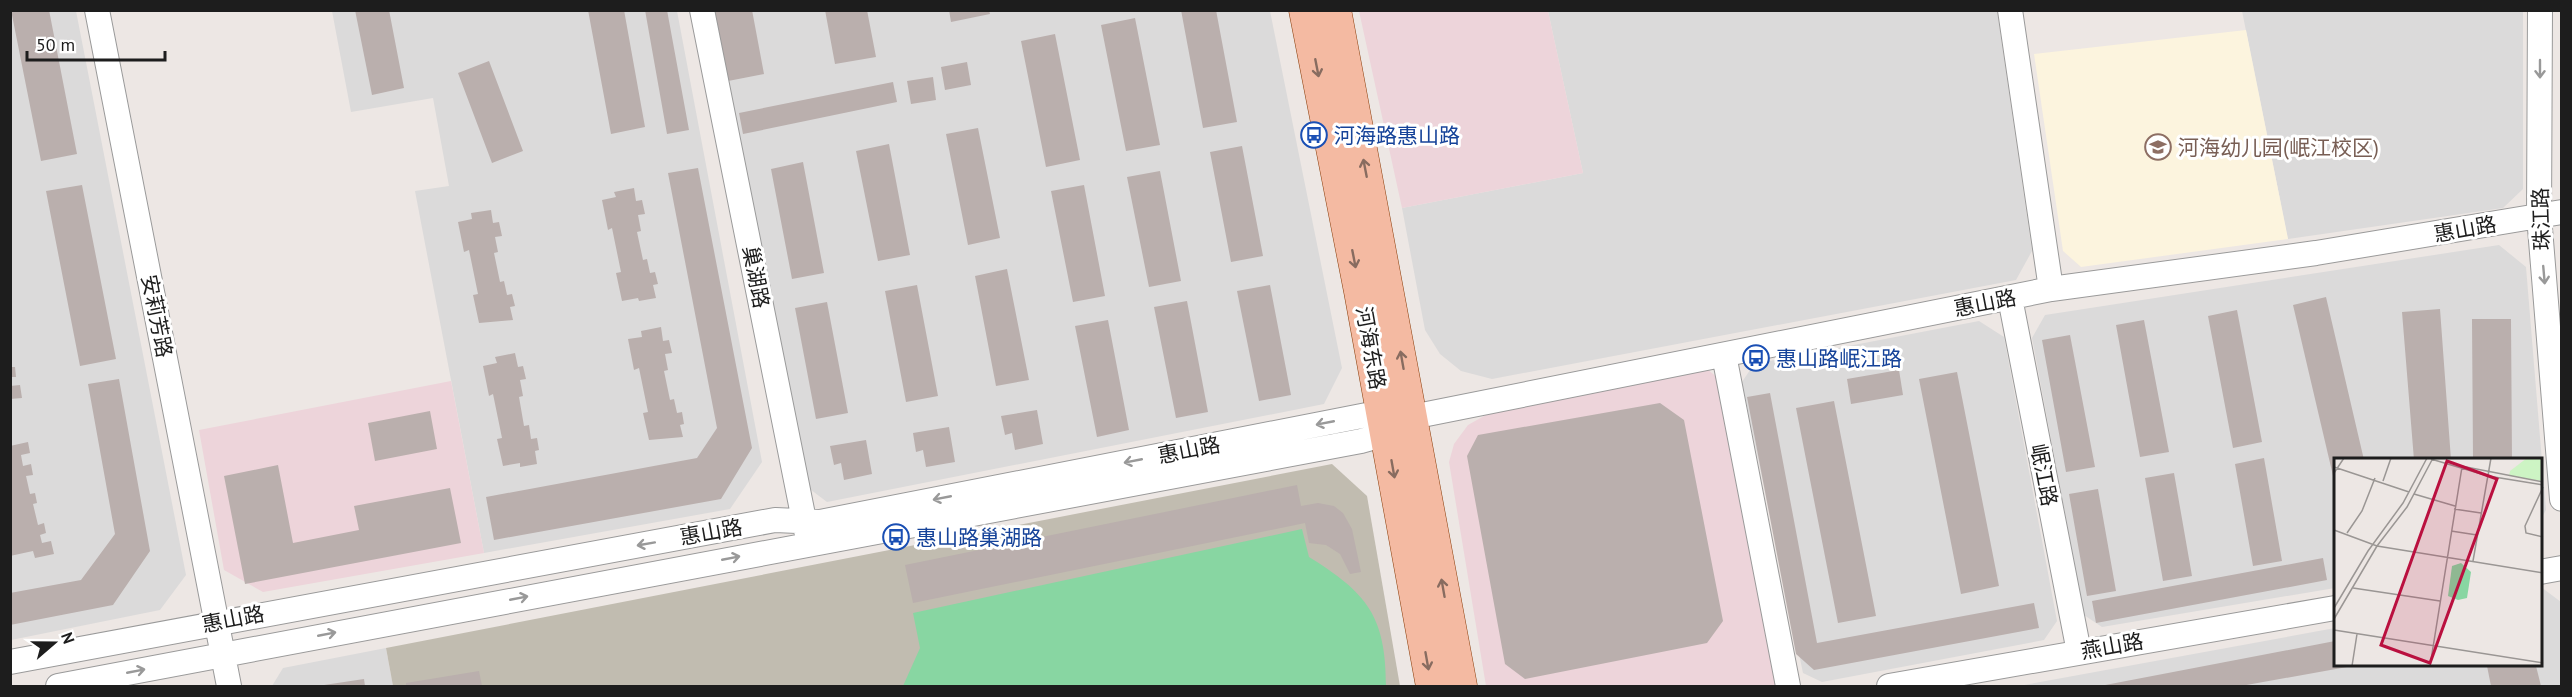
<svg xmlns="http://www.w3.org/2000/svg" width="2572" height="697" viewBox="0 0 2572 697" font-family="'PT Sans','Noto Sans SC',sans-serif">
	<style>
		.residential { fill: #dbdada }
		.commercial { fill: #edd4da }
		.education { fill: #fcf4de }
		.construction { fill: #c1bcb0 }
		.pitch { fill: #88d6a2 }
		.building { fill: #baafad }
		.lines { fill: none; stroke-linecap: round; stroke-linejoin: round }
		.minor-casing { stroke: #9a9a9a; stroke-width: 26 }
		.major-casing { stroke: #8a3e0c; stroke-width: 33 }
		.minor { stroke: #fff; stroke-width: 24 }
		.major { stroke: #f4baa2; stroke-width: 32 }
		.oneway { stroke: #886c60 }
		.oneway2 { stroke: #999 }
		.labels { text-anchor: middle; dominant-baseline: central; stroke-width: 6; stroke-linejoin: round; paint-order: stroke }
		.transit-label { font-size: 21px; fill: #164399; stroke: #fff; text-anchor: start }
		.education-label { font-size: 21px; fill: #785e54; stroke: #fff; text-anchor: start }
		.street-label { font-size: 21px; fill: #1d1d1d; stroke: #fff }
		.inset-road { fill: none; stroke: #9a9694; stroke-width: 1.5 }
		.view { fill: #ba103f; fill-opacity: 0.15; stroke: #ba103f; stroke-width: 3 }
		.inset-edge { fill: none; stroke: #1d1d1d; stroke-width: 3 }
	</style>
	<rect width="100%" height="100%" fill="#ede7e4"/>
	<path class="residential" d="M 11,11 L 76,11 L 186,575 L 160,610 L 11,640 Z
		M 332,11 L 677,11 L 762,462 L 730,509 L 484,553 L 415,191 L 449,186 L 433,98 L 351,112 Z
		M 707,11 L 1270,11 L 1342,368 L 1324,404 L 827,502 L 794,477 Z
		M 1548,11 L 1997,11 L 2032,251 L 2016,280 L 1492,379 L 1461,371 L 1440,354 L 1425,330 L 1402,208 L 1583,173 Z
		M 2242,11 L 2523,11 L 2523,189 L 2503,208 L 2288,239 Z
		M 2499,245 L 2526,267 L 2546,510 L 2541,519 L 2540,460 L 2335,460 L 2335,588 L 2102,627 L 2084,615 L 2032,338 L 2045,315 Z
		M 1979,321 L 2004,337 L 2057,621 L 2044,640 L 1822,682 L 1803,673 L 1742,382 L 1754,364 Z
		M 2541,587 L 2561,602 L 2561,686 L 2019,686 L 2335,628 L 2335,666 L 2540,666 Z
		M 386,648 L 393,686 L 272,686 L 283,668 Z"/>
	<path class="commercial" d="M 1359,11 L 1548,11 L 1583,173 L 1402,208 Z
		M 1706,368 L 1726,385 L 1782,676 L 1774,686 L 1486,686 L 1449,462 L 1454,444 L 1468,425 L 1493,411 Z
		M 451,381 L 484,553 L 263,592 L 224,570 L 199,430 Z"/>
	<path class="education" d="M 2246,30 L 2288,239 L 2081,267 L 2063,251 L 2034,54 Z"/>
	<path class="construction" d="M 1332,464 L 1367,496 L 1400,686 L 393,686 L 386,648 Z"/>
	<path class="pitch" d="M 1302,529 L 1309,557 C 1367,593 1386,616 1386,686 L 903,686 L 920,648 L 913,613 Z"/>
	<path class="building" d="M 11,10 L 49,10 L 77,154 L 41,161 Z
		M 355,10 L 389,10 L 404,88 L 372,95 Z
		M 588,10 L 624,10 L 645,127 L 611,134 Z
		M 645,10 L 667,10 L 689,130 L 667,134 Z
		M 709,10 L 752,10 L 764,74 L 723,82 Z
		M 825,10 L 867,10 L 876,57 L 835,64 Z
		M 949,10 L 989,10 L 990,14 L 951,22 Z
		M 1181,10 L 1216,10 L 1237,122 L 1203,128 Z
		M 1135,18 L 1160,145 L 1126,151 L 1101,25 Z
		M 1055,34 L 1080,160 L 1046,167 L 1021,41 Z
		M 489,61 L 523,151 L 492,163 L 458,73 Z
		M 967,62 L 971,85 L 945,90 L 941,67 Z
		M 933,77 L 936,100 L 911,104 L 907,81 Z
		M 893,82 L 897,102 L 743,134 L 739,113 Z
		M 978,128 L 1000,238 L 968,245 L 946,134 Z
		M 889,144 L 910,255 L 878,261 L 856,151 Z
		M 1242,146 L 1263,256 L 1231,262 L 1210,152 Z
		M 803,162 L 824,273 L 792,279 L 771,169 Z
		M 698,168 L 752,448 L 721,499 L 494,540 L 486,497 L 697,458 L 717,428 L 668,173 Z
		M 1160,171 L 1181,281 L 1149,287 L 1127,177 Z
		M 82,185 L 116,359 L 80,366 L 46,191 Z
		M 1084,185 L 1105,296 L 1073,302 L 1051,191 Z
		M 634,188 L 636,201 L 642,200 L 645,214 L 638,215 L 641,231 L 637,232 L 643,260 L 647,259 L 650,273 L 655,272 L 658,284 L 653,285 L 656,298 L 639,301 L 638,298 L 622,301 L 616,273 L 621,272 L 612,228 L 608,230 L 602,200 L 616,197 L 614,192 Z
		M 491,210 L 493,223 L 499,222 L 502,236 L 495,237 L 498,252 L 494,253 L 500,282 L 504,281 L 507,295 L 512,294 L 515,306 L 510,307 L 513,320 L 479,323 L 473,295 L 478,294 L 469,250 L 464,252 L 458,222 L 472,219 L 471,213 Z
		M 1007,269 L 1029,380 L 996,386 L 975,276 Z
		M 917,285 L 938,396 L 906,402 L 885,291 Z
		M 1270,285 L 1291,395 L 1259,401 L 1237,291 Z
		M 2326,297 L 2364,460 L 2335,460 L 2334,480 L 2293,305 Z
		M 1187,301 L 1208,412 L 1176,418 L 1154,307 Z
		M 827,302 L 848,413 L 816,419 L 795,308 Z
		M 2440,309 L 2451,460 L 2414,460 L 2402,312 Z
		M 2237,310 L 2262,442 L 2233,448 L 2208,316 Z
		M 2472,319 L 2511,319 L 2512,460 L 2473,460 Z
		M 1108,320 L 1129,430 L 1097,437 L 1075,326 Z
		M 2144,320 L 2169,452 L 2140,457 L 2116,325 Z
		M 661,327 L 663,341 L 669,340 L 672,353 L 665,354 L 668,370 L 664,371 L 670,400 L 674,399 L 677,413 L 682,412 L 684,424 L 680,425 L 683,437 L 649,440 L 643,413 L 648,412 L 639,368 L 634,370 L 628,339 L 642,337 L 641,331 Z
		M 2070,335 L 2095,467 L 2066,472 L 2042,340 Z
		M 515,353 L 518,367 L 523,366 L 526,379 L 520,380 L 523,396 L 519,397 L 524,426 L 529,425 L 531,439 L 537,438 L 539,450 L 535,451 L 537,464 L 520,467 L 520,463 L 503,466 L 497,439 L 502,438 L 493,394 L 489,396 L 483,366 L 497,363 L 495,357 Z
		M 10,367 L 15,367 L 16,377 L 10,377 Z
		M 1899,370 L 1903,395 L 1851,404 L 1847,379 Z
		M 1957,372 L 1999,586 L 1961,594 L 1919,379 Z
		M 119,379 L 150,551 L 113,605 L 10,625 L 10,593 L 81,580 L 115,534 L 88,384 Z
		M 20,385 L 22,398 L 10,399 L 10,386 Z
		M 1770,393 L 1817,643 L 2034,603 L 2039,628 L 1814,670 L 1796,654 L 1747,397 Z
		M 1834,401 L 1876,616 L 1838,623 L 1796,408 Z
		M 1660,403 L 1684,420 L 1723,621 L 1707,643 L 1525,679 L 1505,664 L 1467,456 L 1478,435 Z
		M 1037,410 L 1043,444 L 1015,450 L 1012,433 L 1005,435 L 1001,416 Z
		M 430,411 L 437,449 L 375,461 L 368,423 Z
		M 949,427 L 955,462 L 926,467 L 923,450 L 916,452 L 913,433 Z
		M 866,440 L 872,474 L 844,480 L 841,463 L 834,465 L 830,446 Z
		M 28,442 L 30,453 L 21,455 L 23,466 L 31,464 L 33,475 L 26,476 L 30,494 L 35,493 L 37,503 L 33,504 L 38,525 L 44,523 L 46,533 L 40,535 L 42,543 L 51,541 L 54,554 L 35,558 L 33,551 L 10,556 L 10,446 Z
		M 2264,458 L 2282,561 L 2253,566 L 2235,464 Z
		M 278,465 L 293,543 L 359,530 L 354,506 L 450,488 L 461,543 L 245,584 L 224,476 Z
		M 2174,473 L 2192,576 L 2163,581 L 2145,478 Z
		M 1297,485 L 1301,506 L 1318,503 L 1334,506 L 1343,513 L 1352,529 L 1361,572 L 1350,574 L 1340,554 L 1326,545 L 1309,543 L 1305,523 L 913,603 L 905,565 Z
		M 2098,489 L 2116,591 L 2087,596 L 2069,494 Z
		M 2323,558 L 2327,580 L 2096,623 L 2092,601 Z
		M 2335,641 L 2335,666 L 2347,667 L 2241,686 L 2100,686 Z
		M 2487,666 L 2536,666 L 2541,686 L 2491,686 Z
		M 479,671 L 482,686 L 406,686 L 406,683 Z
		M 364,679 L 365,686 L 324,686 L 324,685 Z"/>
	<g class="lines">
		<g class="minor-casing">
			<path id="minor" d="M 97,10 L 229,686
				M 702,10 L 807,535
				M 2010,10 L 2051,289
				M 2540,10 L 2539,216 L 2562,499
				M 2010,298 L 2079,652
				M 1724,355 L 1788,686
				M 2540,572 L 2562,568
				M 10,662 L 775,520 L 820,522 L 1382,412 L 1412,417 L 2051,289 L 2316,253 L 2562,212
				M 58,686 L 1361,441 L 1386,434 L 1400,425
				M 1889,686 L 2335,608"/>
		</g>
		<g class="major-casing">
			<path id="major" d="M 1305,10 L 1360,291 L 1432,686
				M 1335,10 L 1461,686"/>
		</g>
		<use href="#minor" class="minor"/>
		<use href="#major" class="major"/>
	</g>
	<defs><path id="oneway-shaft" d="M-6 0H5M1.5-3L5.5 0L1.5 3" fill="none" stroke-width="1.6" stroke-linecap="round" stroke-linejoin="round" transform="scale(1.5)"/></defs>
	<g class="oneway">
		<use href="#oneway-shaft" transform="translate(1317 68) rotate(79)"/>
		<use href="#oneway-shaft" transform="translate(1365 168) rotate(-101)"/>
		<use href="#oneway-shaft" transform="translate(1354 259) rotate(79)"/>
		<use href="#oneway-shaft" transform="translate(1402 360) rotate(-100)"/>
		<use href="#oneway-shaft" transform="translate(1393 469) rotate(80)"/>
		<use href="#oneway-shaft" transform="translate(1443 588) rotate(-100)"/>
		<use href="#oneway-shaft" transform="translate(1427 661) rotate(80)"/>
	</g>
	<g class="oneway2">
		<use href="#oneway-shaft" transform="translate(2540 69) rotate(90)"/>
		<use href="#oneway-shaft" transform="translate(2544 275) rotate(85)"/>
		<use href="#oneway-shaft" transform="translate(1325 423) rotate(169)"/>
		<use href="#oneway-shaft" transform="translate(1133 461) rotate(169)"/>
		<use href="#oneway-shaft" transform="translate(942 498) rotate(169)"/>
		<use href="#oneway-shaft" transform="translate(646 544) rotate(170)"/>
		<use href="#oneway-shaft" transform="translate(731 558) rotate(-11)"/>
		<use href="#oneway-shaft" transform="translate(519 598) rotate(-11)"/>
		<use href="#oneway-shaft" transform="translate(327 634) rotate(-11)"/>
		<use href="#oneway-shaft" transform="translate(136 671) rotate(-11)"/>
	</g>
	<defs>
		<g id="bus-ring" transform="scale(1.35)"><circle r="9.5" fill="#fff" stroke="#1a4fb4" stroke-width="1.5"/><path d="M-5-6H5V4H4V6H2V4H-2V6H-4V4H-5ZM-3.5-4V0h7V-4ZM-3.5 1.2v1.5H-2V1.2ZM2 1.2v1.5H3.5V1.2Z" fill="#1a4fb4"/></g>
		<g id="school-ring" transform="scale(1.35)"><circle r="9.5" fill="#fff" stroke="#8d6e63" stroke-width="1.5"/><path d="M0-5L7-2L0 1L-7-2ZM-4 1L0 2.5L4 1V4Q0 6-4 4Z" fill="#8d6e63"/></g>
	</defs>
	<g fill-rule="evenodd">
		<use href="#bus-ring" x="1314" y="135"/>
		<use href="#school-ring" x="2158" y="147"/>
		<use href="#bus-ring" x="1756" y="358"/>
		<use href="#bus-ring" x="896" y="537"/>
	</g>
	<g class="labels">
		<g class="transit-label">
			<text x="1334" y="135">河海路惠山路</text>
			<text x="1776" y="358">惠山路岷江路</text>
			<text x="916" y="537">惠山路巢湖路</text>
		</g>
		<g class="education-label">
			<text x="2178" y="147">河海幼儿园(岷江校区)</text>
		</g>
		<g class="street-label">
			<text transform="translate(2541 219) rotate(-92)">珠江路</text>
			<text transform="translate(2465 229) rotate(-10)">惠山路</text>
			<text transform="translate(756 277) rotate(79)">巢湖路</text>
			<text transform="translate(1985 303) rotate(-11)">惠山路</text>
			<text transform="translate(157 316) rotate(79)">安莉芳路</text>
			<text transform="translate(1371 348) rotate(80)">河海东路</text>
			<text transform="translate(1189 450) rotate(-11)">惠山路</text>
			<text transform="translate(2044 475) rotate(79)">岷江路</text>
			<text transform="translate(711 532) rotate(-10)">惠山路</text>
			<text transform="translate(233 619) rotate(-11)">惠山路</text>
			<text transform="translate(2112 646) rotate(-10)">燕山路</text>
		</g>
	</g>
	<g transform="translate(2334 458)">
		<rect width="208" height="208" fill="#ede7e4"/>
		<path d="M 193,0 L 208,0 L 208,23 L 175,18 L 176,13 Z" fill="#cdf4c4"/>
		<path d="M 127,105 L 137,114 L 133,140 L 124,142 L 114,138 L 118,108 Z" fill="#88d6a2"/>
		<path class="inset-road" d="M 97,1 L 154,18 L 209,27M 127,8 L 209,24M 0,9 L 75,34M 0,15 L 10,0M 49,23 L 57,0M 209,29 L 191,68 L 192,75 L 209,79M 80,36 L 121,48M 120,51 L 147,55M 0,72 L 43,88 L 209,115M 117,73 L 143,77M 13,75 L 28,53 L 41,20M 139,103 L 157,0M 19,130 L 106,143M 0,150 L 34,93 L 69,45 L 93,0M 0,161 L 43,88 L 73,49 L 99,0M 0,172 L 209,205M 18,208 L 23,176M 96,208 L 128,9"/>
		<path class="view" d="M 113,3 L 163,21 L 96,205 L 47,187 Z"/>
		<rect width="208" height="208" class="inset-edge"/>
	</g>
	<rect width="2572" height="697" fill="none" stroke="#1d1d1d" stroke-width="24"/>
	<g transform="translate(54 643) rotate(70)" stroke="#ffffff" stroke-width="4.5" paint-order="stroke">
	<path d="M0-4.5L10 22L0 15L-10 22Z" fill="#1d1d1d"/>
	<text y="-9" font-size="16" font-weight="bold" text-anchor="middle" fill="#1d1d1d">N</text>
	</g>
	<path d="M27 51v9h138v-9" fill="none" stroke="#1d1d1d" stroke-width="3"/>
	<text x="36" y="51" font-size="18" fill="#1d1d1d" stroke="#ffffff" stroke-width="4.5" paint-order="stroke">50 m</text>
</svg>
